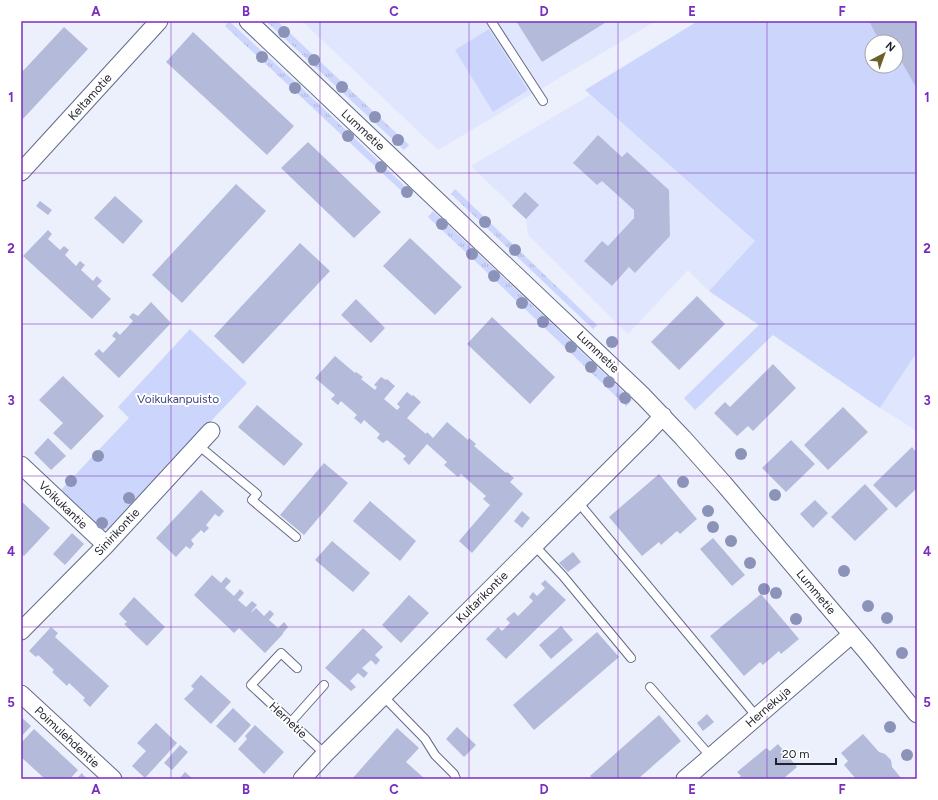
<svg xmlns="http://www.w3.org/2000/svg" width="938" height="800" viewBox="0 0 938 800" font-family="Figtree,sans-serif">
	<style>
		.built { fill: #e0e6fe }
		.grass { fill: url(#grass-tufts) }
		.park { fill: #ccd5fb; fill-rule: evenodd }
		.building { fill: #b4bbda }
		.lines { fill: none; stroke-linecap: round; stroke-linejoin: round }
		.service-casing { stroke: #646b87; stroke-width: 10 }
		.minor-casing { stroke: #646b87; stroke-width: 19 }
		.service { stroke: #fff; stroke-width: 8 }
		.minor { stroke: #fff; stroke-width: 17 }
		.tree { fill: #8c93b9 }
		.grid { fill: none; stroke: #7b2cbf; stroke-width: 1; stroke-opacity: 0.55 }
		.labels { text-anchor: middle; dominant-baseline: central; stroke-width: 4; stroke-linejoin: round; paint-order: stroke }
		.street-label { font-size: 12px; fill: #1f212d; stroke: #fff }
		.park-label { font-size: 12px; fill: #3d4782; stroke: #fff }
		.neatline { fill: none; stroke: #7b2cbf; stroke-width: 1.5 }
		.grid-label { font-size: 13px; text-anchor: middle; font-weight: bold; fill: #7b2cbf }
	</style>
	<defs>
		<pattern id="grass-tufts" width="24" height="20" patternUnits="userSpaceOnUse"><rect width="24" height="20" fill="#ccd5fb"/><path d="M3 7l-1-3M5 7V3M7 7l1-3M15 17l-1-3M17 17v-4M19 17l1-3" fill="none" stroke="#afb7d7"/></pattern>
	</defs>
	<rect width="100%" height="100%" fill="#eceffc"/>
	<path class="built" d="M 302,21 L 656,21 L 438,150 Z
		M 590,95 L 755,241 L 709,291 L 688,270 L 628,334 L 528,235 L 526,219 L 471,166 Z
		M 917,352 L 917,431 L 880,408 Z"/>
	<path class="grass" d="M 229,21 L 307,93 L 412,193 L 408,197 L 225,26 Z
		M 266,21 L 277,21 L 409,145 L 404,150 Z
		M 455,189 L 597,325 L 593,329 L 451,194 Z
		M 433,211 L 510,284 L 632,400 L 626,406 L 475,261 L 428,217 Z"/>
	<path class="park" d="M 698,21 L 917,21 L 917,352 L 880,408 L 773,335 L 695,410 L 684,398 L 759,325 L 709,291 L 755,241 L 585,90 ZM 872,42 L 896,42 L 896,66 L 872,66 Z
		M 489,29 L 528,90 L 493,112 L 455,50 Z
		M 190,329 L 247,383 L 110,528 L 102,531 L 60,491 L 129,418 L 118,407 Z"/>
	<path class="building" d="M 516,21 L 608,21 L 542,62 Z
		M 869,21 L 917,21 L 917,89 L 896,52 L 896,42 L 880,42 Z
		M 64,27 L 88,49 L 21,121 L 21,73 Z
		M 193,32 L 294,126 L 267,155 L 166,62 Z
		M 598,135 L 622,157 L 627,152 L 669,190 L 670,236 L 635,273 L 629,267 L 612,286 L 584,261 L 602,241 L 608,246 L 634,218 L 634,210 L 602,181 L 597,185 L 573,163 Z
		M 308,142 L 381,212 L 354,238 L 281,168 Z
		M 236,184 L 266,211 L 182,303 L 152,275 Z
		M 525,192 L 539,205 L 526,219 L 512,206 Z
		M 115,196 L 143,221 L 123,244 L 94,218 Z
		M 40,201 L 52,210 L 48,215 L 36,206 Z
		M 48,230 L 52,234 L 48,239 L 60,250 L 64,246 L 69,250 L 65,255 L 76,266 L 80,261 L 85,265 L 81,270 L 93,281 L 97,276 L 102,281 L 97,286 L 111,299 L 92,319 L 23,256 Z
		M 410,238 L 462,287 L 435,315 L 383,266 Z
		M 300,243 L 330,271 L 243,364 L 214,336 Z
		M 697,296 L 725,324 L 679,370 L 651,342 Z
		M 356,299 L 385,328 L 371,343 L 341,315 Z
		M 151,302 L 171,323 L 119,378 L 94,354 L 99,349 L 103,353 L 116,339 L 112,336 L 116,331 L 120,335 L 133,321 L 129,317 L 133,313 L 138,316 Z
		M 492,317 L 555,377 L 530,404 L 467,344 Z
		M 335,356 L 355,373 L 356,372 L 363,377 L 361,379 L 375,390 L 377,387 L 374,385 L 381,377 L 386,380 L 387,379 L 395,386 L 384,399 L 397,410 L 400,407 L 397,404 L 407,392 L 412,396 L 413,395 L 421,402 L 407,418 L 426,434 L 427,432 L 433,438 L 447,422 L 468,440 L 469,438 L 476,444 L 474,446 L 506,473 L 507,472 L 514,478 L 510,482 L 523,494 L 472,553 L 459,541 L 490,505 L 483,499 L 486,496 L 461,474 L 458,477 L 444,465 L 447,462 L 427,444 L 409,465 L 403,459 L 406,456 L 387,440 L 383,443 L 377,438 L 380,434 L 364,420 L 361,424 L 354,418 L 357,415 L 341,401 L 338,405 L 331,399 L 335,395 L 315,378 Z
		M 773,364 L 796,388 L 753,431 L 748,426 L 737,436 L 714,413 L 725,402 L 730,407 Z
		M 63,376 L 104,416 L 71,450 L 53,433 L 63,423 L 39,400 Z
		M 257,405 L 303,444 L 284,466 L 238,427 Z
		M 843,407 L 868,432 L 828,470 L 804,445 Z
		M 48,438 L 66,456 L 51,470 L 34,453 Z
		M 791,440 L 815,464 L 786,492 L 762,468 Z
		M 912,447 L 917,453 L 917,488 L 896,508 L 873,485 Z
		M 324,463 L 348,483 L 304,535 L 280,515 Z
		M 659,474 L 697,519 L 680,534 L 677,531 L 661,545 L 659,542 L 642,556 L 609,517 Z
		M 865,484 L 888,509 L 855,541 L 831,517 Z
		M 201,490 L 224,511 L 219,517 L 215,514 L 206,525 L 209,528 L 204,533 L 201,530 L 191,540 L 194,544 L 190,549 L 186,546 L 176,557 L 156,538 Z
		M 815,500 L 828,513 L 813,528 L 800,514 Z
		M 21,501 L 50,528 L 24,556 L 21,554 Z
		M 370,501 L 416,541 L 400,561 L 353,521 Z
		M 522,511 L 530,518 L 522,528 L 514,521 Z
		M 72,533 L 84,544 L 65,565 L 53,554 Z
		M 713,538 L 745,575 L 732,586 L 700,549 Z
		M 332,541 L 370,573 L 353,592 L 315,560 Z
		M 573,552 L 581,562 L 568,572 L 559,563 Z
		M 212,575 L 221,583 L 226,577 L 231,581 L 225,588 L 234,596 L 240,589 L 244,593 L 238,600 L 246,607 L 252,601 L 257,605 L 251,612 L 252,612 L 256,608 L 264,616 L 270,610 L 274,614 L 269,620 L 278,628 L 284,622 L 288,627 L 283,633 L 283,634 L 265,653 L 239,628 L 234,633 L 194,595 Z
		M 545,580 L 566,600 L 506,659 L 486,639 L 498,627 L 502,631 L 510,623 L 506,619 L 514,612 L 518,616 L 533,601 L 529,597 L 533,592 L 537,596 L 545,588 L 541,584 Z
		M 761,594 L 799,639 L 781,654 L 779,651 L 763,665 L 760,662 L 744,676 L 710,636 Z
		M 409,595 L 429,613 L 401,643 L 382,625 Z
		M 134,597 L 165,627 L 147,646 L 124,624 L 127,622 L 119,614 Z
		M 561,626 L 573,640 L 551,659 L 539,645 Z
		M 51,627 L 58,633 L 55,637 L 109,686 L 90,707 L 83,700 L 85,698 L 69,683 L 67,686 L 52,672 L 54,670 L 38,655 L 36,657 L 29,651 Z
		M 363,628 L 383,647 L 375,655 L 380,660 L 376,665 L 371,660 L 362,668 L 368,673 L 364,678 L 358,673 L 350,681 L 356,687 L 351,691 L 325,668 Z
		M 597,632 L 619,657 L 534,730 L 513,705 Z
		M 201,675 L 231,702 L 211,724 L 184,699 L 194,689 L 191,686 Z
		M 233,708 L 251,725 L 235,743 L 216,726 Z
		M 707,714 L 714,722 L 703,731 L 697,723 Z
		M 659,715 L 681,741 L 638,779 L 593,779 L 590,776 Z
		M 21,717 L 31,726 L 21,737 Z
		M 156,723 L 177,743 L 145,778 L 132,766 L 146,751 L 137,743 Z
		M 255,725 L 284,752 L 264,774 L 238,749 L 247,739 L 245,736 Z
		M 457,727 L 476,745 L 464,757 L 446,739 Z
		M 397,728 L 419,748 L 406,762 L 425,779 L 352,779 Z
		M 34,729 L 78,770 L 70,779 L 45,779 L 21,757 L 21,743 Z
		M 863,734 L 879,752 L 885,754 L 891,760 L 892,767 L 902,779 L 856,779 L 844,765 L 848,761 L 841,753 Z
		M 778,744 L 797,767 L 783,779 L 737,779 L 741,776 L 737,772 L 766,748 L 770,751 Z
		M 180,745 L 188,752 L 172,770 L 164,763 Z
		M 185,772 L 193,779 L 179,779 Z
		M 82,773 L 84,776 L 88,779 L 76,779 Z"/>
	<g class="lines">
		<g class="service-casing">
			<path id="service" d="M 491,21 L 543,101
				M 198,445 L 257,494 L 252,500 L 296,537
				M 578,502 L 757,717
				M 534,545 L 563,576 L 631,658
				M 297,668 L 281,653 L 251,685 L 325,754
				M 650,687 L 711,757
				M 383,696 L 425,739 L 435,755 L 454,774 L 456,779
				M 291,722 L 324,685"/>
		</g>
		<g class="minor-casing">
			<path id="minor" d="M 248,21 L 643,396 L 683,438 L 724,484 L 866,651 L 917,714
				M 21,172 L 159,21
				M 21,465 L 106,545
				M 21,631 L 106,545 L 211,431
				M 21,694 L 113,779
				M 302,779 L 325,754 L 647,433 L 663,416
				M 685,779 L 851,635"/>
		</g>
		<use href="#service" class="service"/>
		<use href="#minor" class="minor"/>
	</g>
	<g class="tree">
		<circle cx="284" cy="32" r="6"/>
		<circle cx="262" cy="57" r="6"/>
		<circle cx="314" cy="60" r="6"/>
		<circle cx="342" cy="87" r="6"/>
		<circle cx="295" cy="88" r="6"/>
		<circle cx="375" cy="117" r="6"/>
		<circle cx="348" cy="136" r="6"/>
		<circle cx="398" cy="140" r="6"/>
		<circle cx="381" cy="167" r="6"/>
		<circle cx="407" cy="192" r="6"/>
		<circle cx="485" cy="222" r="6"/>
		<circle cx="442" cy="224" r="6"/>
		<circle cx="515" cy="250" r="6"/>
		<circle cx="472" cy="254" r="6"/>
		<circle cx="494" cy="276" r="6"/>
		<circle cx="522" cy="303" r="6"/>
		<circle cx="543" cy="322" r="6"/>
		<circle cx="612" cy="342" r="6"/>
		<circle cx="571" cy="347" r="6"/>
		<circle cx="591" cy="367" r="6"/>
		<circle cx="609" cy="382" r="6"/>
		<circle cx="625" cy="398" r="6"/>
		<circle cx="741" cy="454" r="6"/>
		<circle cx="98" cy="456" r="6"/>
		<circle cx="71" cy="481" r="6"/>
		<circle cx="683" cy="482" r="6"/>
		<circle cx="775" cy="495" r="6"/>
		<circle cx="129" cy="498" r="6"/>
		<circle cx="708" cy="511" r="6"/>
		<circle cx="102" cy="523" r="6"/>
		<circle cx="713" cy="527" r="6"/>
		<circle cx="731" cy="541" r="6"/>
		<circle cx="750" cy="563" r="6"/>
		<circle cx="844" cy="571" r="6"/>
		<circle cx="764" cy="589" r="6"/>
		<circle cx="776" cy="593" r="6"/>
		<circle cx="868" cy="606" r="6"/>
		<circle cx="887" cy="618" r="6"/>
		<circle cx="796" cy="619" r="6"/>
		<circle cx="902" cy="653" r="6"/>
		<circle cx="890" cy="727" r="6"/>
		<circle cx="907" cy="755" r="6"/>
	</g>
	<path class="grid" d="M 171,21 L 171,779M 320,21 L 320,779M 469,21 L 469,779M 618,21 L 618,779M 767,21 L 767,779M 21,173 L 917,173M 21,324 L 917,324M 21,476 L 917,476M 21,627 L 917,627"/>
	<g class="labels">
		<g class="street-label">
			<text transform="translate(90 97) rotate(-48)">Keltamotie</text>
			<text transform="translate(363 130) rotate(43)">Lummetie</text>
			<text transform="translate(598 352) rotate(44)">Lummetie</text>
			<text transform="translate(63 505) rotate(44)">Voikukantie</text>
			<text transform="translate(117 532) rotate(-47)">Sinirikontie</text>
			<text transform="translate(816 592) rotate(50)">Lummetie</text>
			<text transform="translate(482 597) rotate(-45)">Kultarikontie</text>
			<text transform="translate(768 707) rotate(-41)">Hernekuja</text>
			<text transform="translate(288 720) rotate(43)">Hernetie</text>
			<text transform="translate(67 737) rotate(43)">Poimulehdentie</text>
		</g>
		<g class="park-label">
			<text x="178" y="399">Voikukanpuisto</text>
		</g>
	</g>
	<rect width="938" height="800" fill="none" stroke="#ffffff" stroke-width="44"/>
	<g transform="translate(884 54) rotate(41)"><circle r="19" fill="#ffffff" stroke="#a5a6ab"/>
	<path d="M0-3L7 15L0 10L-7 15Z" fill="#6c612d"/>
	<text y="-6" font-size="11" font-weight="bold" text-anchor="middle" fill="#1f212d">N</text>
	</g>
	<path d="M776 758v6h60v-6" fill="none" stroke="#1f212d" stroke-width="2"/>
	<text x="782" y="758" font-size="12" fill="#1f212d" stroke="#ffffff" stroke-width="3" paint-order="stroke">20 m</text>
	<rect x="22" y="22" width="894" height="756" class="neatline"/>
	<g class="grid-label">
		<text x="96" y="16">A</text>
		<text x="246" y="16">B</text>
		<text x="394" y="16">C</text>
		<text x="544" y="16">D</text>
		<text x="692" y="16">E</text>
		<text x="842" y="16">F</text>
		<text x="11" y="102">1</text>
		<text x="927" y="102">1</text>
		<text x="11" y="253">2</text>
		<text x="927" y="253">2</text>
		<text x="11" y="405">3</text>
		<text x="927" y="405">3</text>
		<text x="11" y="556">4</text>
		<text x="927" y="556">4</text>
		<text x="11" y="707">5</text>
		<text x="927" y="707">5</text>
		<text x="96" y="794">A</text>
		<text x="246" y="794">B</text>
		<text x="394" y="794">C</text>
		<text x="544" y="794">D</text>
		<text x="692" y="794">E</text>
		<text x="842" y="794">F</text>
	</g>
</svg>
